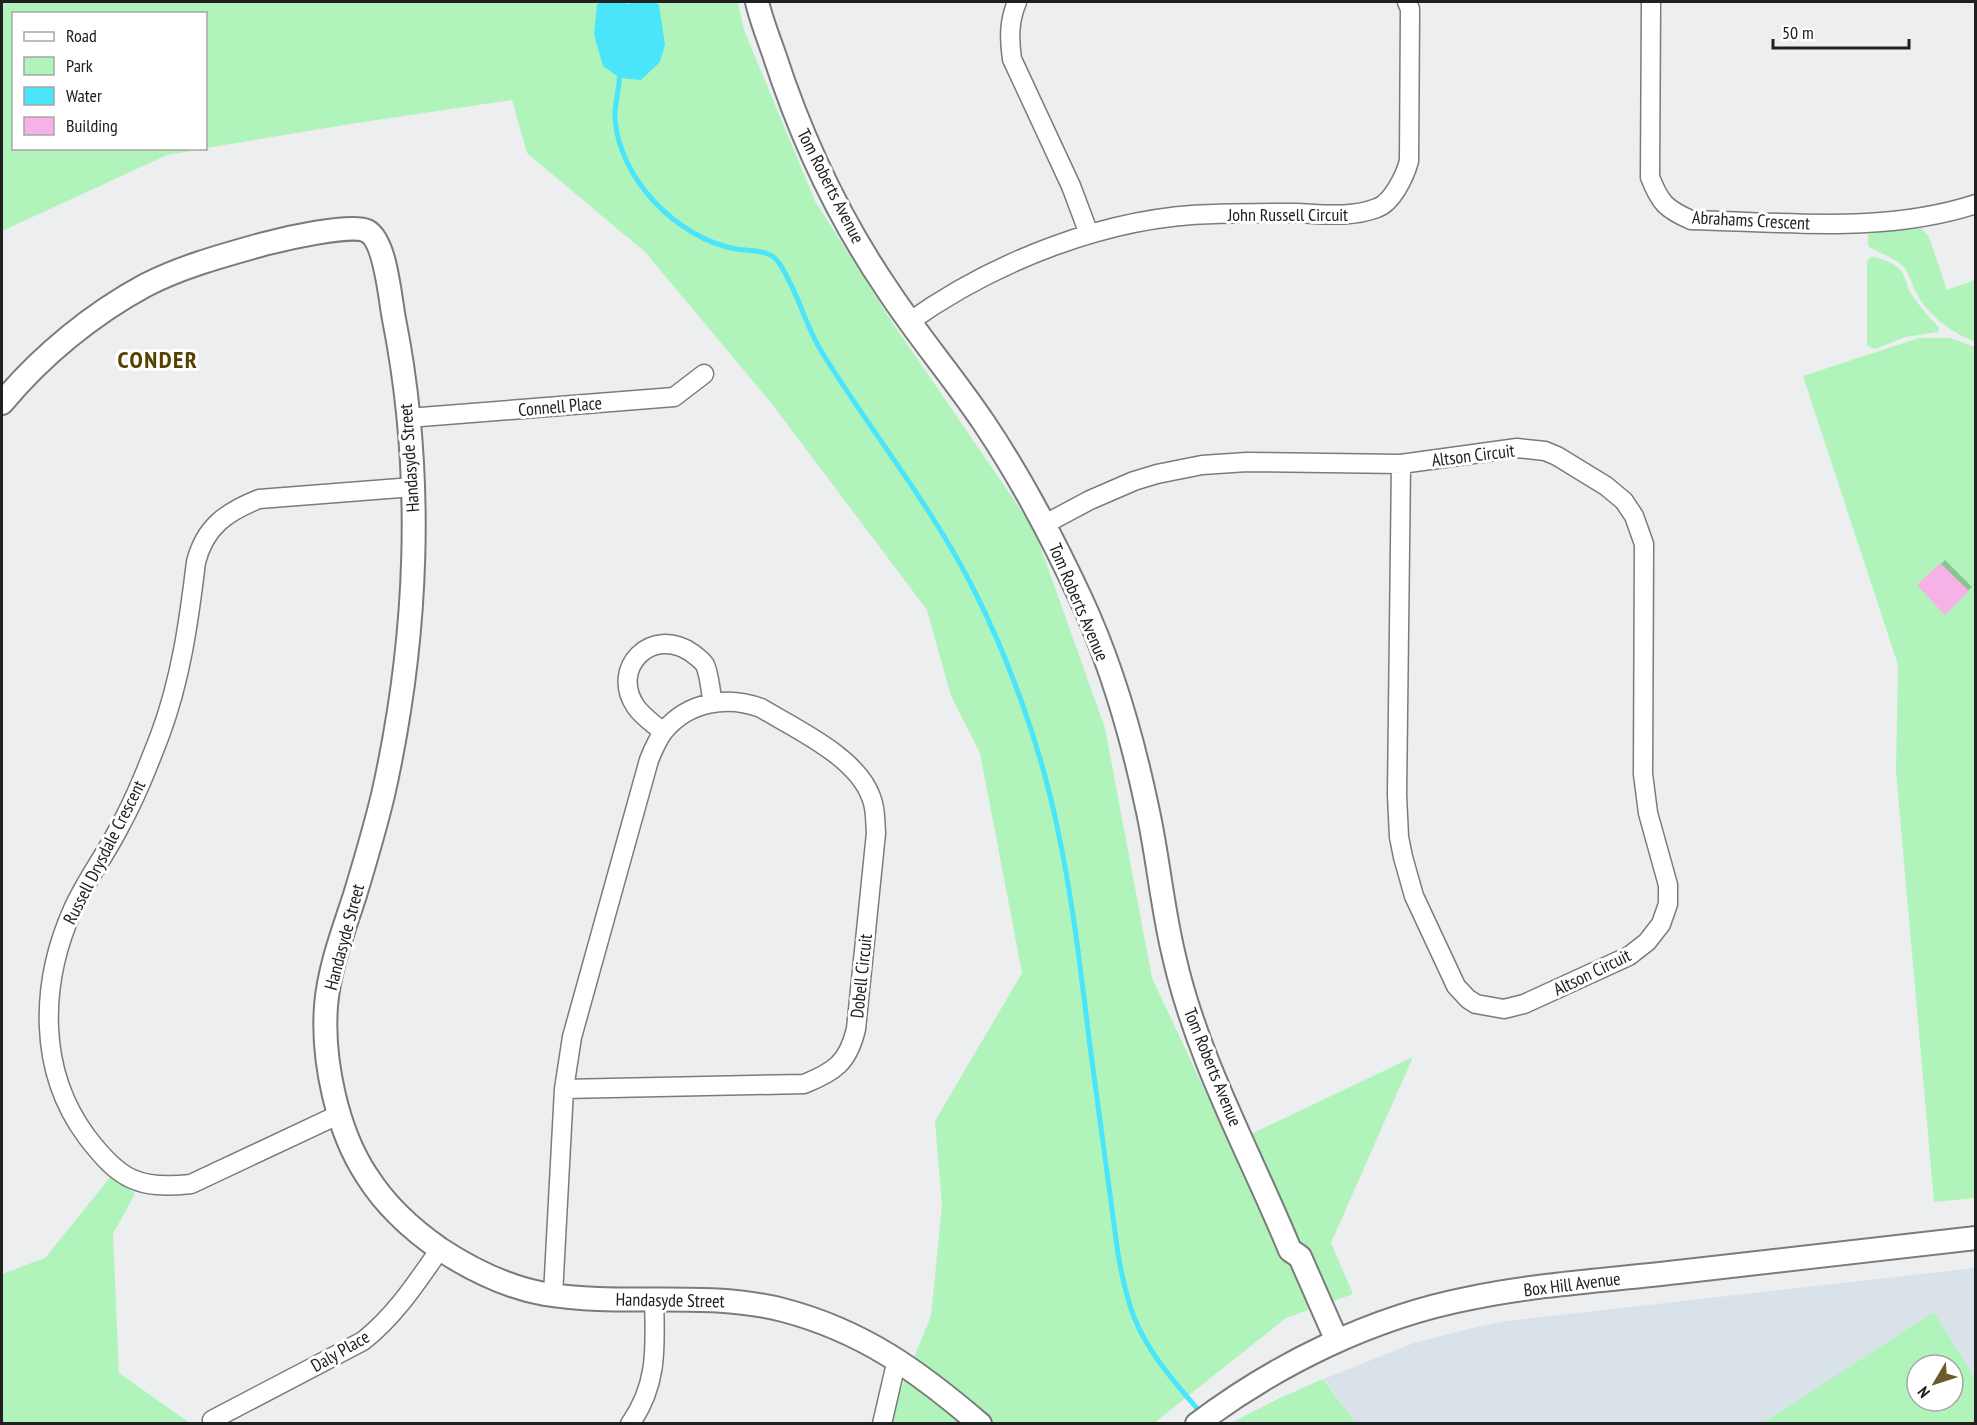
<svg xmlns="http://www.w3.org/2000/svg" width="1977" height="1425" viewBox="0 0 1977 1425" font-family="'PT Sans Narrow',sans-serif">
	<style>
		.built { fill: #dae2e9; fill-rule: evenodd }
		.green { fill: #b0f4bb; fill-rule: evenodd }
		.water { fill: #4ae5fb }
		.shadow { fill: #0003 }
		.lines { fill: none; stroke-linecap: round; stroke-linejoin: round }
		.stream { stroke: #4ae5fb; stroke-width: 5 }
		.building { fill: #f6b2e6 }
		.minor-casing { stroke: #7a7b7c; stroke-width: 21 }
		.tertiary-casing { stroke: #7a7b7c; stroke-width: 26 }
		.minor { stroke: #fff; stroke-width: 18 }
		.tertiary { stroke: #fff; stroke-width: 22 }
		.labels { text-anchor: middle; dominant-baseline: central; stroke-width: 6; stroke-linejoin: round; paint-order: stroke }
		.street-label { font-size: 18px; fill: #202021; stroke: #fff }
		.district-label { font-size: 24px; font-weight: bold; letter-spacing: 1.5px; fill: #564200; stroke: #fff }
	</style>
	<rect width="100%" height="100%" fill="#edeef0"/>
	<path class="built" d="M 1975,1268 L 1975,1423 L 1356,1423 L 1324,1379 L 1414,1343 L 1476,1327 L 1507,1321 ZM 1917,1365 L 1953,1365 L 1953,1401 L 1917,1401 Z"/>
	<path class="green" d="M 2,2 L 738,2 L 744,30 L 815,201 L 892,322 L 1034,529 L 1105,728 L 1152,978 L 1230,1144 L 1413,1057 L 1331,1243 L 1353,1294 L 1286,1318 L 1154,1423 L 887,1423 L 931,1316 L 942,1205 L 935,1121 L 1022,973 L 980,753 L 951,696 L 927,610 L 772,404 L 645,252 L 527,153 L 512,100 L 350,124 L 206,148 L 206,14 L 14,14 L 14,148 L 204,149 L 167,155 L 2,231 Z
		M 1921,227 L 1929,237 L 1947,290 L 1975,280 L 1975,342 C 1951,332 1928,316 1916,292 C 1912,284 1909,274 1904,267 C 1899,260 1877,252 1868,246 L 1868,234 Z
		M 1871,257 C 1877,257 1882,259 1889,262 C 1907,270 1903,280 1912,295 C 1920,307 1929,317 1939,328 L 1938,332 L 1905,337 L 1875,349 L 1867,346 L 1867,261 Z
		M 1919,338 L 1950,338 L 1975,347 L 1975,1198 L 1934,1202 L 1896,772 L 1898,665 L 1803,376 Z
		M 112,1175 L 135,1194 L 113,1234 L 119,1373 L 190,1423 L 2,1423 L 2,1274 L 45,1258 Z
		M 1934,1312 L 1975,1379 L 1975,1423 L 1763,1423 ZM 1917,1365 L 1953,1365 L 1953,1401 L 1917,1401 Z
		M 1323,1379 L 1356,1423 L 1231,1423 L 1280,1398 Z"/>
	<path class="water" d="M 601,2 L 622,2 L 627,4 L 633,2 L 655,2 L 659,5 L 665,45 L 660,62 L 641,80 L 620,78 L 603,66 L 594,35 L 597,4 Z"/>
	<path class="shadow" d="M 1945,560 L 1972,587 L 1945,612 L 1919,585 Z"/>
	<g class="lines">
		<path class="stream" d="M 619,72 C 621,87 614,102 615,118 C 619,179 677,238 736,249 C 750,251 770,249 779,263 C 798,291 805,326 823,354 C 872,433 931,505 973,588 C 1010,661 1042,751 1058,831 C 1073,901 1081,974 1090,1046 C 1099,1115 1109,1184 1118,1254 C 1122,1276 1126,1297 1134,1317 C 1148,1353 1176,1384 1201,1413"/>
	</g>
	<path class="building" d="M 1940,563 L 1969,591 L 1945,615 L 1917,585 Z"/>
	<g class="lines">
		<g class="minor-casing">
			<path id="minor" d="M 1017,2 C 1009,21 1009,38 1012,59 L 1071,186 L 1089,234
				M 1651,2 L 1650,177 C 1660,203 1666,209 1691,220 C 1785,222 1884,234 1976,204
				M 909,322 C 995,261 1108,216 1214,214 C 1241,213 1269,213 1296,213 C 1323,214 1351,218 1377,208 C 1392,203 1405,176 1409,161 L 1410,9 L 1407,2
				M 408,418 L 674,397 L 704,374
				M 1045,524 L 1090,500 L 1134,481 L 1157,474 L 1202,465 L 1247,462 L 1401,464 L 1517,448 L 1545,451 L 1557,456 L 1606,486 L 1624,501 L 1634,516 L 1644,544 L 1643,774 L 1648,813 L 1668,885 L 1668,904 L 1661,924 L 1647,942 L 1629,956 L 1524,1004 L 1504,1009 L 1476,1004 L 1468,999 L 1456,986 L 1414,896 L 1403,857 L 1399,837 L 1397,795 L 1401,464
				M 663,732 C 654,724 643,717 636,707 C 609,668 652,625 692,653 C 696,656 702,660 705,665 C 710,676 710,691 713,702
				M 340,1114 L 191,1184 C 138,1190 119,1179 87,1137 C 37,1070 40,983 73,909 C 86,880 106,854 120,826 C 136,797 148,766 160,735 C 181,679 189,620 196,562 C 205,527 226,512 259,499 L 413,487
				M 553,1295 L 564,1089 L 804,1084 C 834,1072 848,1063 856,1029 L 876,833 C 875,821 876,808 871,797 C 857,757 796,729 761,708 C 727,695 688,702 664,731 C 657,740 653,750 649,760 L 572,1037 L 564,1089
				M 212,1420 L 363,1341 C 395,1316 417,1282 440,1249
				M 630,1424 C 659,1383 655,1344 654,1298
				M 882,1424 L 897,1359"/>
		</g>
		<g class="tertiary-casing">
			<path id="tertiary" d="M 757,2 C 761,19 768,37 774,54 C 801,137 838,217 887,289 C 917,335 953,377 984,423 C 1021,478 1052,537 1080,597 C 1111,663 1132,736 1147,807 C 1158,856 1162,907 1174,956 C 1197,1059 1250,1153 1290,1250 L 1300,1257 L 1337,1341
				M 2,403 C 41,356 92,314 146,285 C 183,266 225,255 264,244 C 283,239 351,223 367,231 C 386,241 390,299 394,319 C 425,476 418,639 383,795 C 375,828 365,862 355,895 C 343,932 329,968 326,1006 C 322,1060 337,1131 367,1176 C 386,1206 411,1229 440,1249 C 472,1270 506,1287 545,1294 C 624,1307 704,1290 783,1310 C 863,1331 918,1371 980,1424
				M 1197,1424 C 1277,1364 1372,1317 1471,1298 C 1539,1284 1609,1280 1678,1272 C 1777,1261 1876,1249 1976,1238"/>
		</g>
		<use href="#minor" class="minor"/>
		<use href="#tertiary" class="tertiary"/>
	</g>
	<g class="labels">
		<g class="street-label">
			<text transform="translate(831 186) rotate(63)">Tom Roberts Avenue</text>
			<text x="1288" y="214">John Russell Circuit</text>
			<text transform="translate(1751 220) rotate(3)">Abrahams Crescent</text>
			<text transform="translate(560 406) rotate(-5)">Connell Place</text>
			<text transform="translate(1473 455) rotate(-7)">Altson Circuit</text>
			<text transform="translate(409 458) rotate(-94)">Handasyde Street</text>
			<text transform="translate(1079 602) rotate(67)">Tom Roberts Avenue</text>
			<text transform="translate(104 852) rotate(-63)">Russell Drysdale Crescent</text>
			<text transform="translate(344 937) rotate(-75)">Handasyde Street</text>
			<text transform="translate(1592 972) rotate(-26)">Altson Circuit</text>
			<text transform="translate(861 976) rotate(-84)">Dobell Circuit</text>
			<text transform="translate(1213 1067) rotate(68)">Tom Roberts Avenue</text>
			<text transform="translate(1572 1284) rotate(-7)">Box Hill Avenue</text>
			<text transform="translate(670 1300) rotate(1)">Handasyde Street</text>
			<text transform="translate(340 1351) rotate(-30)">Daly Place</text>
		</g>
		<g class="district-label">
			<text x="158" y="359">CONDER</text>
		</g>
	</g>
	<rect width="1977" height="1425" fill="none" stroke="#202021" stroke-width="6"/>
	<rect x="12" y="12" width="195" height="138" fill="#ffffff" stroke="#a6a6a6" stroke-width="1.5"/>
	<rect x="24" y="32" width="30" height="9" fill="#ffffff" stroke="#a6a6a6" stroke-width="1.5"/>
	<text x="66" y="42" font-size="18" fill="#202021">Road</text>
	<rect x="24" y="57" width="30" height="18" fill="#b0f4bb" stroke="#a6a6a6" stroke-width="1.5"/>
	<text x="66" y="72" font-size="18" fill="#202021">Park</text>
	<rect x="24" y="87" width="30" height="18" fill="#4ae5fb" stroke="#a6a6a6" stroke-width="1.5"/>
	<text x="66" y="102" font-size="18" fill="#202021">Water</text>
	<rect x="24" y="117" width="30" height="18" fill="#f6b2e6" stroke="#a6a6a6" stroke-width="1.5"/>
	<text x="66" y="132" font-size="18" fill="#202021">Building</text>
	<g transform="translate(1935 1383) rotate(231)"><circle r="28" fill="#ffffff" stroke="#a6a6a6" stroke-width="1.5"/>
	<path d="M0-4.5L10 22L0 15L-10 22Z" fill="#6d5b29"/>
	<text y="-9" font-size="16" font-weight="bold" text-anchor="middle" fill="#202021">N</text>
	</g>
	<path d="M1773 39v9h136v-9" fill="none" stroke="#202021" stroke-width="3"/>
	<text x="1782" y="39" font-size="18" fill="#202021" stroke="#ffffff" stroke-width="4.5" paint-order="stroke">50 m</text>
</svg>
